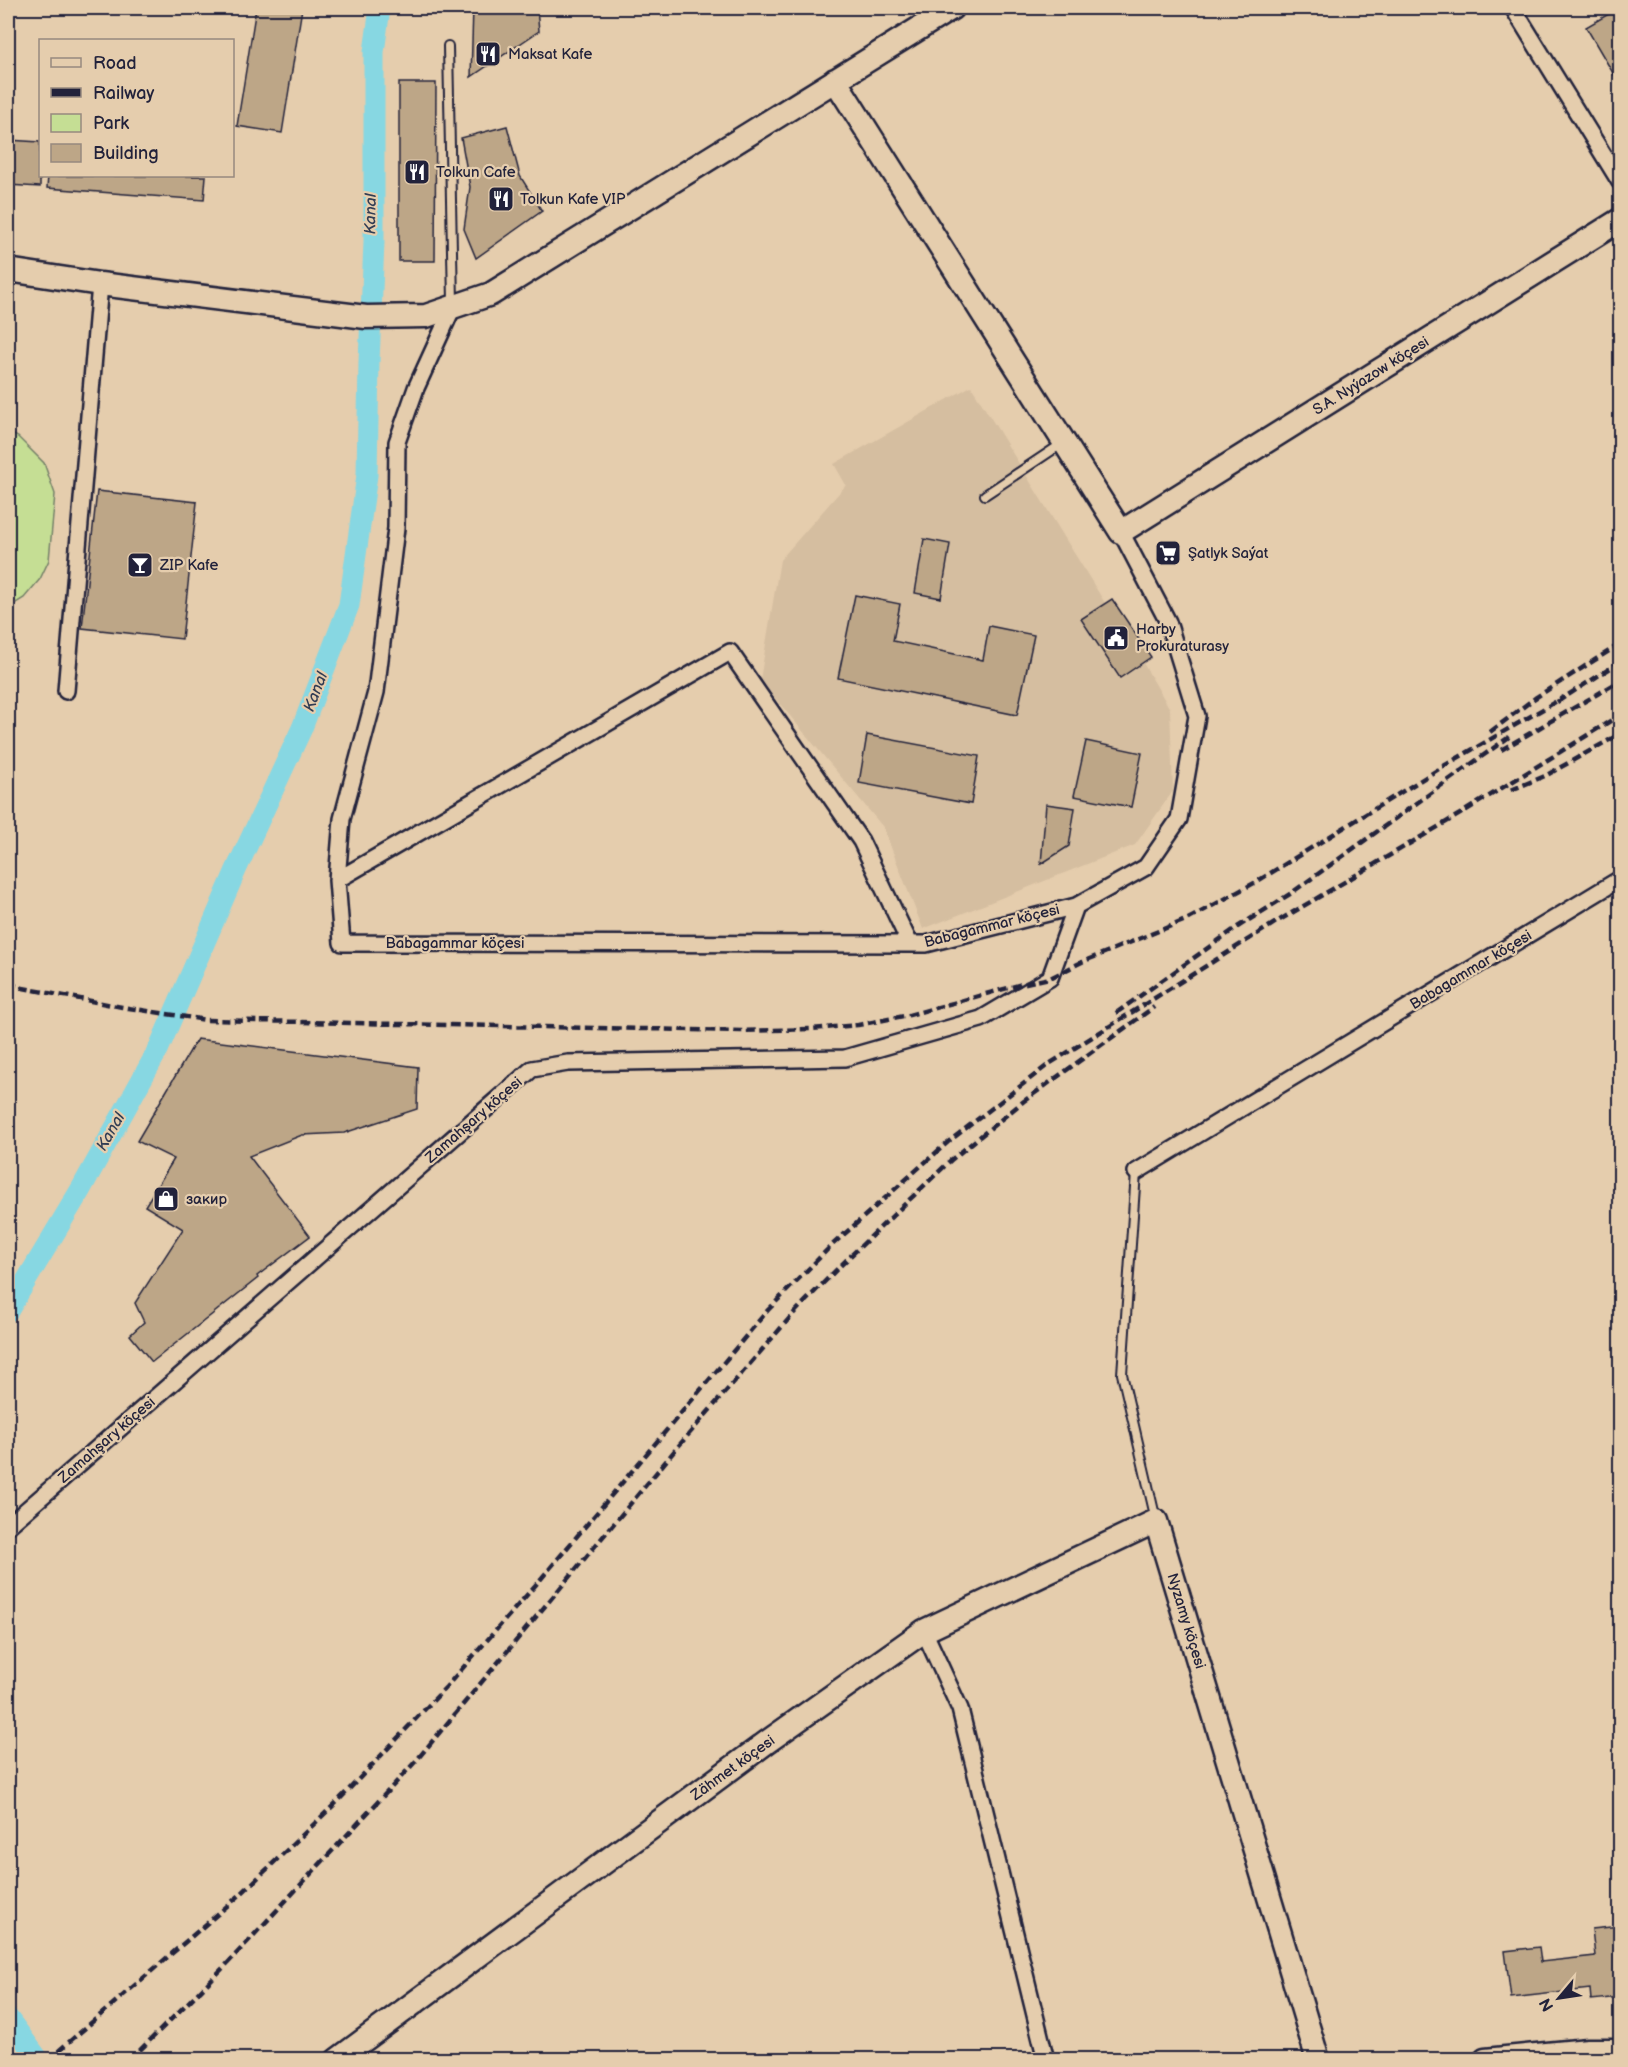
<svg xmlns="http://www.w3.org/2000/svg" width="1628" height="2067" viewBox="0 0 1628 2067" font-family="'Balsamiq Sans',sans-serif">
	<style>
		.built { fill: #d5bea0 }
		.green { fill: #c5de94; stroke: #748068; stroke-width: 1.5 }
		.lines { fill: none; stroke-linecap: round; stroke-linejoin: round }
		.canal { stroke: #87d7e2; stroke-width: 21 }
		.building { fill: #bda687; stroke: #22223b; stroke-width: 1.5 }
		.lane-casing { stroke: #22223b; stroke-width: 12 }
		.street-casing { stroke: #22223b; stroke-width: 20 }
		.secondary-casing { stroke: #22223b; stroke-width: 27 }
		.lane { stroke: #e5cdad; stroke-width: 8 }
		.street { stroke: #e5cdad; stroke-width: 15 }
		.secondary { stroke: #e5cdad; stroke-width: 22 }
		.rail { stroke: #22223b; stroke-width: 4.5; stroke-dasharray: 9 4.5; stroke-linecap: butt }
		.labels { text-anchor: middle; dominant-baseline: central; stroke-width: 4.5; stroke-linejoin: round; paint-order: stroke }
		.poi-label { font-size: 15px; fill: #22223b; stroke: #e5cdad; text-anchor: start }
		.street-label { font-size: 15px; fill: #22223b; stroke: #e5cdad }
		.water-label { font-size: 16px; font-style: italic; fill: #313d54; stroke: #e5cdad }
	</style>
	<rect width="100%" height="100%" fill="#e5cdad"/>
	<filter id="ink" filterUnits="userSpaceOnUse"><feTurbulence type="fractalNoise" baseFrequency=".0167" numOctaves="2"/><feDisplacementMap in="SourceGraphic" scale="12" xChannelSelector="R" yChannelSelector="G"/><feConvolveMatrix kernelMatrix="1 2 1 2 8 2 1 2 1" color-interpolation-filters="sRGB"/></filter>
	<g filter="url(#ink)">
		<path class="built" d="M 971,386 L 1105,603 L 1081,619 L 1119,678 L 1143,663 L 1170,709 L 1173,791 L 1135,845 L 923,929 L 883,827 L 760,680 L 780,560 L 846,485 L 834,464 Z"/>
		<path class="green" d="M 8,432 L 18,437 L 44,463 L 55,494 L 49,560 L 40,579 L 24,598 L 8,608 Z"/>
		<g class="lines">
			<path class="canal" d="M 8,1311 L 81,1189 L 158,1050 L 236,870 L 302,728 L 349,605 L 367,475 L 369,362 L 374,242 L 374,52 L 380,8
				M 8,2018 L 39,2060"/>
		</g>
		<path class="building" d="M 256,8 L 302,8 L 282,133 L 237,126 Z
			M 473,8 L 537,8 L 539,31 L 471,77 Z
			M 1619,8 L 1620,8 L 1620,85 L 1586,27 Z
			M 399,83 L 436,83 L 435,261 L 399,261 Z
			M 507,126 L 520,176 L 542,211 L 476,258 L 464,229 L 470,187 L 461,138 Z
			M 8,140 L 40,142 L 40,187 L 8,185 Z
			M 48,176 L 206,176 L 204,200 L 47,188 Z
			M 97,491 L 197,502 L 182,639 L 82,628 Z
			M 924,539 L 950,544 L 941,598 L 915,593 Z
			M 855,595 L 900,604 L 893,641 L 983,660 L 989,626 L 1034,635 L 1017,715 L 838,678 Z
			M 1112,599 L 1151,657 L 1120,678 L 1081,619 Z
			M 867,735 L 979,756 L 971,804 L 859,783 Z
			M 1086,741 L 1142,753 L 1131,807 L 1074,796 Z
			M 1046,804 L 1075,808 L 1069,846 L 1041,864 Z
			M 197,1039 L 418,1067 L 417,1109 L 344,1133 L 302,1135 L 249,1156 L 310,1236 L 257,1276 L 258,1278 L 152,1362 L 130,1335 L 144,1322 L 135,1303 L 183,1229 L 145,1206 L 174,1159 L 137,1141 Z
			M 1620,1926 L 1620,1997 L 1591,2000 L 1590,1989 L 1511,1998 L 1505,1951 L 1539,1947 L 1541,1962 L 1595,1956 L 1592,1929 Z"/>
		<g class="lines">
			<g class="lane-casing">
				<path id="lane" d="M 448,46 L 453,303
					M 985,495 L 1063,443
					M 1136,1172 L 1122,1374 L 1156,1520"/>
			</g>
			<g class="street-casing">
				<path id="street" d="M 1513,8 L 1620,182
					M 453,307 L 416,388 L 397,442 L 396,528 L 376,692 L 342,819 L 337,880 L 342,943 L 926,944 L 1076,906 L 1146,867 L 1179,819 L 1197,716 L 1168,622 L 1121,532
					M 66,691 L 100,284
					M 337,880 L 730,652 L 861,841 L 910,944
					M 1136,1172 L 1620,879
					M 8,1526 L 532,1069 L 568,1063 L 845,1058 L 981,1019 L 1050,978 L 1076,906
					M 924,1631 L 960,1709 L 1046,2060"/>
			</g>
			<g class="secondary-casing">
				<path id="secondary" d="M 835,80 L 1121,532 L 1620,220
					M 8,270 L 100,284 L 366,317 L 426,316 L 491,294 L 952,8
					M 337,2060 L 767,1742 L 924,1631 L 1156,1521 L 1318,2060
					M 1485,2060 L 1588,2050 L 1620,2050"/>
			</g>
			<use href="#lane" class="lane"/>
			<use href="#street" class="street"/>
			<use href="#secondary" class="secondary"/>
			<path class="rail" d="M 1557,702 L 1620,662
				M 1490,732 L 1535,698 L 1620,644
				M 1501,750 L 1620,681
				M 1511,790 L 1545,776 L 1620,734
				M 8,983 L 23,988 L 122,1007 L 206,1020 L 741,1031 L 812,1029 L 858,1025 L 909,1015 L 1026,983 L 1050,978 L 1082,962 L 1188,919 L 1256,882 L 1442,767 L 1564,697
				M 1116,1013 L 1236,928 L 1290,894 L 1509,737
				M 48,2060 L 241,1894 L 337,1802 L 446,1687 L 540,1580 L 768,1310 L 831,1246 L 948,1142 L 1049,1064 L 1278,921 L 1460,814 L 1620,715
				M 130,2060 L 225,1966 L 415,1762 L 676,1449 L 793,1314 L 840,1266 L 951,1160 L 1024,1101 L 1154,1007"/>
		</g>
	</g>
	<defs>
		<g id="restaurant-square" transform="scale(1.35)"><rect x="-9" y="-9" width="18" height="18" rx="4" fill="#22223b" stroke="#e5cdad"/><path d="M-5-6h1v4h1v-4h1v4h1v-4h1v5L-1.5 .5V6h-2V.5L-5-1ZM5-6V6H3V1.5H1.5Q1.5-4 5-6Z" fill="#fff"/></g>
		<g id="supermarket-square" transform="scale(1.35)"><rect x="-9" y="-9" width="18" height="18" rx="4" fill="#22223b" stroke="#e5cdad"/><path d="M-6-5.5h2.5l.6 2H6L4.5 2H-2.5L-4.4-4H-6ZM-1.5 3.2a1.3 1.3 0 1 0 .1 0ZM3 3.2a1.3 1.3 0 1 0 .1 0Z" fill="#fff"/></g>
		<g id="bar-square" transform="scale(1.35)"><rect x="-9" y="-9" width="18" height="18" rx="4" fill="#22223b" stroke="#e5cdad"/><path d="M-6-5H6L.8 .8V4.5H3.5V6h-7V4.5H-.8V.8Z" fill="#fff"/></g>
		<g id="civic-square" transform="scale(1.35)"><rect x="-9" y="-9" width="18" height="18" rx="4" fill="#22223b" stroke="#e5cdad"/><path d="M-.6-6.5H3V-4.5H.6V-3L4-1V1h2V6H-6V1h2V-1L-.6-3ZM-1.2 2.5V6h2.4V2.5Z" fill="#fff"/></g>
		<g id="shop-square" transform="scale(1.35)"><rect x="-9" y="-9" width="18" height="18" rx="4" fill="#22223b" stroke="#e5cdad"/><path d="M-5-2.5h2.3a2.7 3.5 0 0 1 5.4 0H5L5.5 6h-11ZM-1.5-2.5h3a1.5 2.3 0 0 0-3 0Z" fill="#fff"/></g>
	</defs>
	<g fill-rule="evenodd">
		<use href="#restaurant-square" x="488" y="54"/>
		<use href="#restaurant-square" x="417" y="172"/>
		<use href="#restaurant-square" x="501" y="199"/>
		<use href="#supermarket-square" x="1168" y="553"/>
		<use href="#bar-square" x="140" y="565"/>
		<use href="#civic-square" x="1116" y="638"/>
		<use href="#shop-square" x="166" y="1199"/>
	</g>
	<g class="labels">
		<g class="poi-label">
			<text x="508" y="54">Maksat Kafe</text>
			<text x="436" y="172">Tolkun Cafe</text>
			<text x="520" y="199">Tolkun Kafe VIP</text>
			<text x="1188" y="553">Şatlyk Saýat</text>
			<text x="160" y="565">ZIP Kafe</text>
			<text x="1136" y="629">Harby<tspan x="1136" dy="17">Prokuraturasy</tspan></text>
			<text x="186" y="1199">закир</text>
		</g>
		<g class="street-label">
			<text transform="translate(1371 376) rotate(-32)">S.A. Nyýazow köçesi</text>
			<text transform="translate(992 926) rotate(-14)">Babagammar köçesi</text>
			<text x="455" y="943">Babagammar köçesi</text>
			<text transform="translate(1471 970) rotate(-31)">Babagammar köçesi</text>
			<text transform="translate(474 1120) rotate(-41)">Zamahşary köçesi</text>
			<text transform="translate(107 1440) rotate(-41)">Zamahşary köçesi</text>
			<text transform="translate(1186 1621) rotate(73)">Nyzamy köçesi</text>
			<text transform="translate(733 1768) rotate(-36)">Zähmet köçesi</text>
		</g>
		<g class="water-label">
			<text transform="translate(371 214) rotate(-89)">Kanal</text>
			<text transform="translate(316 692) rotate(-69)">Kanal</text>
			<text transform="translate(111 1132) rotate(-60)">Kanal</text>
		</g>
	</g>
	<rect width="1628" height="2067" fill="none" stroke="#e5cdad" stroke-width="30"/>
	<rect x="15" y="15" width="1598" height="2037" fill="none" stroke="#22223b" stroke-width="2" filter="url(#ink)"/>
	<rect x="39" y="39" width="195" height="138" fill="#e5cdad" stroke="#97897f" stroke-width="1.5"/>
	<rect x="51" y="58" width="30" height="9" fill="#e5cdad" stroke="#97897f" stroke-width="1.5"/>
	<text x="93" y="69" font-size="18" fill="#22223b">Road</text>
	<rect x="51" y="88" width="30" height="9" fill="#22223b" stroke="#97897f" stroke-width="1.5"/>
	<text x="93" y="99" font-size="18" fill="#22223b">Railway</text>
	<rect x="51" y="114" width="30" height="18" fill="#c5de94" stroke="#97897f" stroke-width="1.5"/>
	<text x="93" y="129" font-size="18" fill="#22223b">Park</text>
	<rect x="51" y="144" width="30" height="18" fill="#bda687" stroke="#97897f" stroke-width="1.5"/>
	<text x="93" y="159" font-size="18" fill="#22223b">Building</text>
	<g transform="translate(1559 1998) rotate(241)" stroke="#e5cdad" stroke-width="4.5" paint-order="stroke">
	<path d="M0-4.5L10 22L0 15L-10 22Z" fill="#22223b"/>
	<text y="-9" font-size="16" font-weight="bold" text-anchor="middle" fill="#22223b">N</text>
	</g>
</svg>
